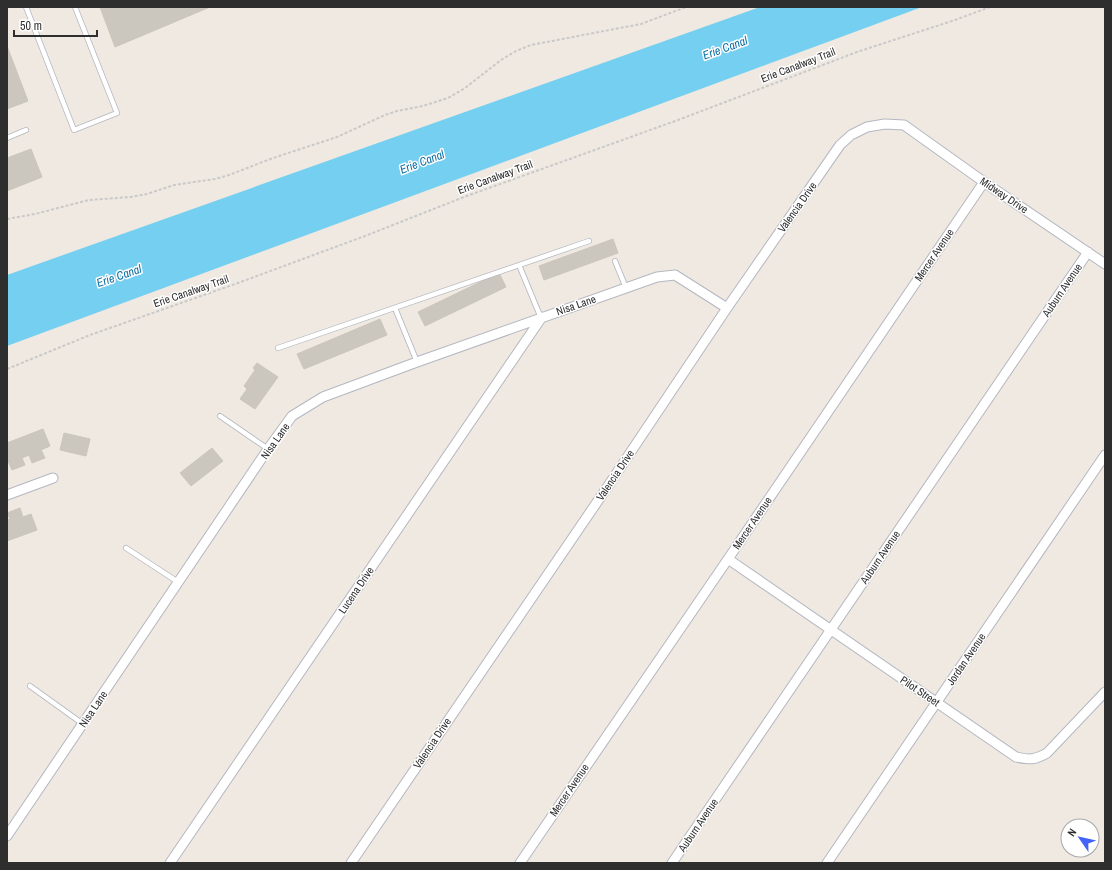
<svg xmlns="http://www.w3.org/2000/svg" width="1112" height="870" viewBox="0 0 1112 870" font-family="'Archivo Narrow',sans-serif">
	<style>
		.water { fill: #75cff0 }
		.building { fill: #cbc7bf; stroke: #cbc5ba }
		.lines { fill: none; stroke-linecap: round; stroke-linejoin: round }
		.lane-casing { stroke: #b4b7c1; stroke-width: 6 }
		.street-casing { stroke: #b4b7c1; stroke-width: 11 }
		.path { stroke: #c9c9c9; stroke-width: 2; stroke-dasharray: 3 2; stroke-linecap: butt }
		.lane { stroke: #fff; stroke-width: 4.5 }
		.street { stroke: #fff; stroke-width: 9 }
		.labels { text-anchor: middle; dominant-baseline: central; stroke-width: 3; stroke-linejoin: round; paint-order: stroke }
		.street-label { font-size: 11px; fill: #2e2e2e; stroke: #fff }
		.water-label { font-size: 12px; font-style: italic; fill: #0d6fa3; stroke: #fff }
	</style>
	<rect width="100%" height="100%" fill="#efe9e1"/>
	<path class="water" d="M 760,7 L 922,7 L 7,346 L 7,275 Z"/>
	<path class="building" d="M 100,7 L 210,7 L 115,47 Z
		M 7,46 L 28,101 L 7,109 Z
		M 31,149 L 42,177 L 7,191 L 7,158 Z
		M 613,239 L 618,253 L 544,280 L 539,266 Z
		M 499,273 L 506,287 L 425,326 L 418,312 Z
		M 380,319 L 387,335 L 304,369 L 297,354 Z
		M 257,363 L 278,377 L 255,409 L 240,399 L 247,389 L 244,386 L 255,370 L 253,368 Z
		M 43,429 L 50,446 L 41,450 L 45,458 L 32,463 L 29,455 L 22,458 L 25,465 L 12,470 L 8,461 L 7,461 L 7,443 Z
		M 64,433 L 90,439 L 86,456 L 60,450 Z
		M 212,448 L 223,461 L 191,486 L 180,473 Z
		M 20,508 L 23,517 L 31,514 L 37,530 L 7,541 L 7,520 L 10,519 L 7,513 Z"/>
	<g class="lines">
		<g class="lane-casing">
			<path id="lane" d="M 26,7 L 74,130 L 117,113 L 75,7
				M 7,138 L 26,130
				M 615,261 L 626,288
				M 519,265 L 541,318
				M 395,308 L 417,362
				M 278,348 L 589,241
				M 220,416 L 268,449
				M 126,548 L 178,582
				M 30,686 L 83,724"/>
		</g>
		<g class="street-casing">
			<path id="street" d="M 7,495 L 53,478
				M 728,559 L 1016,757 C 1029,760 1035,760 1047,753 L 1105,692
				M 7,836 L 268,449 L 292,416 L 323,397 L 417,362 L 657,277 L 675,275 L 727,308
				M 170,863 L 542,317
				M 351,863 L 608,486 L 727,308 L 840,145 L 851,135 L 867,127 L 885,124 L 904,125 L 984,182 L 1105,264
				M 520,863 L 728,559 L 984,182
				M 672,863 L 1088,252
				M 827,863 L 1105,455"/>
		</g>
		<path class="path" d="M 7,219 L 35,214 L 89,200 L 131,197 L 147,194 L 174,185 L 215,179 L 229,175 L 273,158 L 337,137 L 385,115 L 397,111 L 423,106 L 448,98 L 465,88 L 501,60 L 516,51 L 531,45 L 641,24 L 686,7
			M 7,369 L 90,335 L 238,283 L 365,236 L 464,197 L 678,120 L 857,52 L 955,20 L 990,7"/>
		<use href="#lane" class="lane"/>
		<use href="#street" class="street"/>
	</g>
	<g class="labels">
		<g class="street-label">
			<text transform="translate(798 65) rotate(-21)">Erie Canalway Trail</text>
			<text transform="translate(495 177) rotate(-20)">Erie Canalway Trail</text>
			<text transform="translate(1004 195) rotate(34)">Midway Drive</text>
			<text transform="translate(797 207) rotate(-55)">Valencia Drive</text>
			<text transform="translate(934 255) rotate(-56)">Mercer Avenue</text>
			<text transform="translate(1062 290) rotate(-56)">Auburn Avenue</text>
			<text transform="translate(191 291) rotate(-19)">Erie Canalway Trail</text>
			<text transform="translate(576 305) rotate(-19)">Nisa Lane</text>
			<text transform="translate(275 441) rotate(-55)">Nisa Lane</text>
			<text transform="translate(615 475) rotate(-56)">Valencia Drive</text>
			<text transform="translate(752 523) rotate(-56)">Mercer Avenue</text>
			<text transform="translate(880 557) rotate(-56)">Auburn Avenue</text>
			<text transform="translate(356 590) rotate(-56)">Lucena Drive</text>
			<text transform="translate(966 659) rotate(-56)">Jordan Avenue</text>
			<text transform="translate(920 691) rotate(34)">Pilot Street</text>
			<text transform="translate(93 709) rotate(-56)">Nisa Lane</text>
			<text transform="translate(432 743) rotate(-56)">Valencia Drive</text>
			<text transform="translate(569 790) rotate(-56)">Mercer Avenue</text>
			<text transform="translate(698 825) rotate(-56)">Auburn Avenue</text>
		</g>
		<g class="water-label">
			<text transform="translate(725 48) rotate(-20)">Erie Canal</text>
			<text transform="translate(422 162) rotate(-21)">Erie Canal</text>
			<text transform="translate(119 276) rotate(-19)">Erie Canal</text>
		</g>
	</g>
	<rect width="1112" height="870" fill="none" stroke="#2e2e2e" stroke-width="16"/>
	<g transform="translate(1080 838) rotate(304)"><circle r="19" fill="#ffffff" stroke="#ababab"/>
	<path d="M0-3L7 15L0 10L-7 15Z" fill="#4264fb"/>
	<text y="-6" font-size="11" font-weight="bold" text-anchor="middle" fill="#2e2e2e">N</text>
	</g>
	<path d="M14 30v6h83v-6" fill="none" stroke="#2e2e2e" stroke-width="2"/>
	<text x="20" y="30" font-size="12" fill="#2e2e2e" stroke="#ffffff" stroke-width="3" paint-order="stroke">50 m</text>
</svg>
